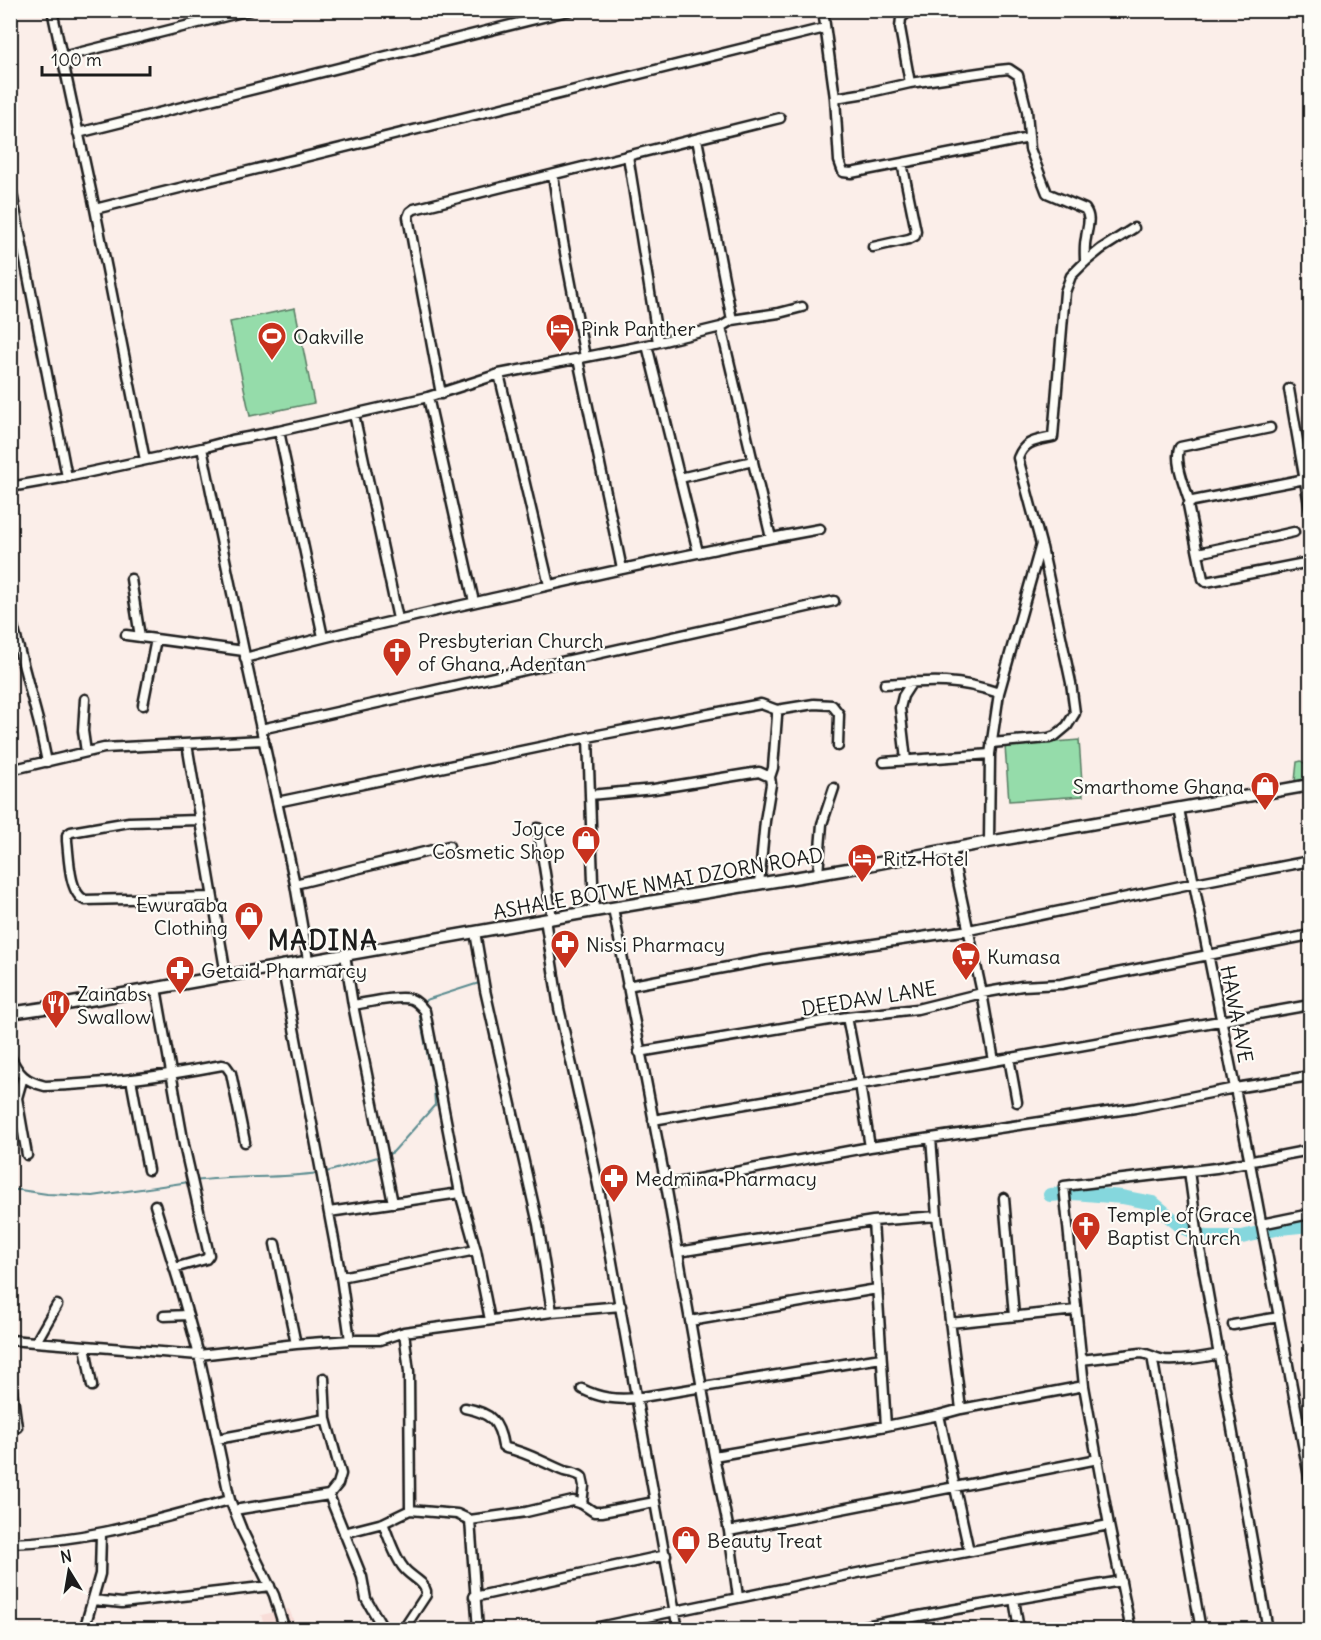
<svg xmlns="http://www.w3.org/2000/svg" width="1321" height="1640" viewBox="0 0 1321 1640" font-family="Delius,sans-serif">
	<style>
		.built { fill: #f8ddd8 }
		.green { fill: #95dcaa; stroke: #587c63; stroke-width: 1.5 }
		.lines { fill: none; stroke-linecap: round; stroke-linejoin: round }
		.stream { stroke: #5b8c90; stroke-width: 2 }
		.river { stroke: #85d7dd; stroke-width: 14 }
		.minor-casing { stroke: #1c1c1c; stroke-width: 13 }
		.major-casing { stroke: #1c1c1c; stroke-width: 15 }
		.minor { stroke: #fdfcf7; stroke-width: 8 }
		.major { stroke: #fdfcf7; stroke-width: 10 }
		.labels { text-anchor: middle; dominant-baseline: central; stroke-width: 4.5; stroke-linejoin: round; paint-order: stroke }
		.poi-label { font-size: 20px; fill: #1c1c1c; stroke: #fdfcf7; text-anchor: start }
		.street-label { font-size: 20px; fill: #1c1c1c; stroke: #fdfcf7 }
		.district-label { font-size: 26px; font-weight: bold; letter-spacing: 1.5px; fill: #1c1c1c; stroke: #fdfcf7 }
	</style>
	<rect width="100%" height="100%" fill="#fbeee9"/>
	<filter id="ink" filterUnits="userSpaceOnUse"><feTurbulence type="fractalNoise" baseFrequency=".0167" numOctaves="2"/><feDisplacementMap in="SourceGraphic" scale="12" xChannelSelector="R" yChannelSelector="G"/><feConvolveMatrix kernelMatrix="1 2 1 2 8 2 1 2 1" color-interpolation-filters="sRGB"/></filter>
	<g filter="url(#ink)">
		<path class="built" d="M 289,1609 L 297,1629 L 265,1629 L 261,1615 Z"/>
		<path class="green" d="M 295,308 L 314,403 L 250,416 L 230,322 Z
			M 1079,740 L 1083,796 L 1009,801 L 1005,746 Z
			M 1301,761 L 1310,767 L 1310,781 L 1297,784 L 1295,781 L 1297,762 Z"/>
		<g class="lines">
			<path class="stream" d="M 424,1006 L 426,1000 L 479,983
				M 387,1155 L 393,1152 L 435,1105 L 434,1088 L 420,1017 L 422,1011
				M 323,1173 L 381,1156
				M 195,1181 C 236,1175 277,1179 318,1173
				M 10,1190 L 20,1190 L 47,1194 L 93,1196 L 189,1182"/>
			<path class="river" d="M 1050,1195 L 1074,1193 L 1122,1197 L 1153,1203 L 1182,1227 L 1206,1237 L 1242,1237 L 1280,1228 L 1310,1225"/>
			<g class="minor-casing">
				<path id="minor" d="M 52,10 L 95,209 L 145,460
					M 823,10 L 835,98
					M 62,57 L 250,10
					M 910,83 L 900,28 L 901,18 L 907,13 L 919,10
					M 78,133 L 571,10
					M 1029,138 L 851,173 L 843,172 L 839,161 L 835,98 L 866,93 L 910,83 L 999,70 L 1009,69 L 1018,75 L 1027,111 L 1030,149 L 1047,193 L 1085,209 C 1092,219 1087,227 1086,238 C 1084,246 1085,254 1085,262
					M 697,139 L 732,320
					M 628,156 L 658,342
					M 553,175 L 563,242 L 585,357
					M 10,183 L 67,477
					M 95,209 L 825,28
					M 873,247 L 909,239 L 915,236 L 916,231 L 902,163
					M 721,327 L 771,538
					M 647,345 L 698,552
					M 578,359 L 622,569
					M 499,374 L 549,585
					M 1289,389 L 1310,510
					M 441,394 L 408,217 L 410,212 L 414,209 L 780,118
					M 428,397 L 474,602
					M 354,414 L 398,619
					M 279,431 L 323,637
					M 202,448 L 244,651 L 295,884 L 308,960
					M 680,478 L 753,461
					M 1305,479 L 1193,501 L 1188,505 L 1203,579 L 1206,582 L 1310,562
					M 10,487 L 67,477 L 202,448 L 232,440 L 279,431 L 428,397 L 499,374 L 647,345 L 721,327 L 732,320 L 779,313 L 802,307
					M 1190,503 C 1186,489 1173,460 1180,447 L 1270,428
					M 1198,553 L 1294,532
					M 131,579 L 140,637
					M 10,615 L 39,724 L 47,762
					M 126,635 L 244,651
					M 245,658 C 332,634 419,615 507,595 C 611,571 715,548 820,529
					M 885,684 C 929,681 956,678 999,693
					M 85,699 L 83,731 L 86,752
					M 143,705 L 156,639
					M 777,710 L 814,704 L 832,705 L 839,714 L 838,746
					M 261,729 L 834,601
					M 588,737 L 594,911
					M 991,743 L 1049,738 L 1055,736 L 1067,726 L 1075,713 L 1071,683 L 1042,547
					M 187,744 L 226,975
					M 906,760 L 900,708 L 903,696 L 912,682
					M 884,762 L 990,754
					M 10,770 L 104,748 L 264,740
					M 590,795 L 654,789 L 759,772 L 770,777 L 771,784 L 765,821 L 759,884
					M 277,802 L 588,737 L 761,704 L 777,710 L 777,716 L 773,768 L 770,777
					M 1179,809 L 1250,1163 L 1310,1482
					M 199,820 L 129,822 L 71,832 L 67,835 L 67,841 C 69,857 69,894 85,900 L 212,897
					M 538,828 L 552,918
					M 989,842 L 990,754 L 999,693 L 1041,544 L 1018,458 C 1025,440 1036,441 1053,437 L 1065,292 L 1071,276 L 1085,262 L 1101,249 L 1134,228
					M 951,849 L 982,993 L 994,1061
					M 818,874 L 822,824 L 834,788
					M 295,884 L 449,846
					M 10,885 L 11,885
					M 613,908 L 666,1185 L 714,1456 L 729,1531 L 738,1597
					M 545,919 L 559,1008 L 589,1141 L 600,1195 L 678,1630
					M 475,932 L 485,990 L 538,1224 L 552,1312
					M 345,955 L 353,1005 L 393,1203
					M 282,965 L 341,1277 L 350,1340
					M 627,986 L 765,960 L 969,930 L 1195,883 L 1310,861
					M 156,988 L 184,1145 L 209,1255 L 206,1259 L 174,1268
					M 353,1005 C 367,1003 398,995 411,999 C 417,1001 421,1006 425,1011 L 460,1193 L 476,1250 L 490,1320
					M 847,1017 L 860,1084 L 870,1147
					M 639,1052 L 847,1017 L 917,1009 L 982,993 L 1022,986 L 1061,984 L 1310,935
					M 10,1056 C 19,1075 25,1081 45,1086 C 105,1084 164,1076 222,1065 L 226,1066 L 231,1073 L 245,1142
					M 1009,1058 L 1017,1102
					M 23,1077 L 17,1098 L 27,1155
					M 131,1079 L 148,1170
					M 653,1120 L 994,1061 L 1310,1005
					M 931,1138 L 937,1216 L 961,1409
					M 1189,1171 L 1198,1238 L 1268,1630
					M 666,1185 L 870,1147 L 1135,1108 L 1235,1088 L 1310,1076
					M 1004,1198 L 1014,1316
					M 155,1205 L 178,1280 L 199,1355 L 230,1500 L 242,1530 L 274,1595 L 285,1630
					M 329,1212 L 460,1193
					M 873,1221 L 886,1426
					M 1261,1224 L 1310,1214
					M 275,1244 L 296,1344
					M 678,1252 L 873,1221 L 937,1216
					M 341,1277 L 476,1250
					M 164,1316 L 188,1315
					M 690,1321 L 877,1289
					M 950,1323 L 1076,1310
					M 1233,1325 L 1279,1317
					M 404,1332 L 409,1372 L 410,1510
					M 10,1340 L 199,1355 L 296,1344 L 350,1340 L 380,1340 L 404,1332 L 552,1312 L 621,1306
					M 36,1342 L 57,1305
					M 85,1346 L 92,1386
					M 1152,1356 L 1201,1630
					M 1081,1360 L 1141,1353 C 1150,1354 1156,1359 1165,1360 C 1184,1361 1201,1358 1220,1354
					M 10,1374 L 17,1427
					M 582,1389 C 600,1398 616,1400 636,1398 L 881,1358
					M 465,1408 C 491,1413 499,1421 503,1446 L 506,1448 C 527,1452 544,1463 564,1471 C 571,1473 577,1473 582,1477 L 584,1486 L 582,1504
					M 939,1415 L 969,1551
					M 217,1439 L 326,1419
					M 714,1456 L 886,1426 L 939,1415 L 961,1409 L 1084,1386
					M 329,1495 L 362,1577 L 366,1599 L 384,1630
					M 234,1510 L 329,1495 L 338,1484 L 341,1474 L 326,1419 L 324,1378
					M 470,1520 L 478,1630
					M 383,1523 C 389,1538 394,1555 403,1567 C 410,1577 423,1580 426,1591 L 426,1595 L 403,1630
					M 729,1531 L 1098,1459
					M 344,1533 L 383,1523 L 410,1510 L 457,1514 L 470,1520 L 526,1512 L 573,1501 L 582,1504 L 594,1512 L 602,1512 L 655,1502
					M 10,1543 C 86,1542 158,1519 230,1500
					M 474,1597 L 666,1555
					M 1014,1599 L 1019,1630
					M 93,1600 L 122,1603 L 270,1586
					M 84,1630 L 100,1574 L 101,1534
					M 584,1630 L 877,1569 L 1109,1525
					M 844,1630 L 951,1610 L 1121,1581
					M 1131,1630 L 1109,1525 L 1084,1386 L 1064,1186 L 1216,1168 L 1310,1150"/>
			</g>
			<g class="major-casing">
				<path id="major" d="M 10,1013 L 44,1008 L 594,911 L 848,869 L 983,843 L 1310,785"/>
			</g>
			<use href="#minor" class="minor"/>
			<use href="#major" class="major"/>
		</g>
	</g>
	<defs>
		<g id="hotel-pin" transform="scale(1.5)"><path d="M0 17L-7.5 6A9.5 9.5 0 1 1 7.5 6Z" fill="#c8321e" stroke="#fdfcf7"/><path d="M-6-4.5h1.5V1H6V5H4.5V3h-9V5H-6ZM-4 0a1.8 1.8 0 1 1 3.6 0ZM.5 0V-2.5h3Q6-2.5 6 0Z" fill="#fff"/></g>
		<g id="stadium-pin" transform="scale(1.5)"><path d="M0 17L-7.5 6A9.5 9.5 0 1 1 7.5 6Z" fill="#c8321e" stroke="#fdfcf7"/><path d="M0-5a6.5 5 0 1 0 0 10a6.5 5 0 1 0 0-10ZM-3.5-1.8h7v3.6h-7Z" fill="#fff"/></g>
		<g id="church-pin" transform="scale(1.5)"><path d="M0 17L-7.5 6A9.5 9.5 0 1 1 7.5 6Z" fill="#c8321e" stroke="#fdfcf7"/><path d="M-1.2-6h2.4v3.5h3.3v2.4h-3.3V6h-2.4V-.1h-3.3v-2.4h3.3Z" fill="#fff"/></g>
		<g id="shop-pin" transform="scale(1.5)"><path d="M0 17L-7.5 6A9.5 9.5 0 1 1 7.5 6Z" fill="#c8321e" stroke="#fdfcf7"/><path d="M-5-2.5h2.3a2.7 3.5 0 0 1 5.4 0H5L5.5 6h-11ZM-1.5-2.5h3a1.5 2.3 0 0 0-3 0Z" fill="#fff"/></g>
		<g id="pharmacy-pin" transform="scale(1.5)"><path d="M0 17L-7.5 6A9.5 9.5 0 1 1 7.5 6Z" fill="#c8321e" stroke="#fdfcf7"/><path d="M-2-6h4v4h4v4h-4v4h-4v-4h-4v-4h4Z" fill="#fff"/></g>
		<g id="supermarket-pin" transform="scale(1.5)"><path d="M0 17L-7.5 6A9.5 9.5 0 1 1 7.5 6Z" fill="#c8321e" stroke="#fdfcf7"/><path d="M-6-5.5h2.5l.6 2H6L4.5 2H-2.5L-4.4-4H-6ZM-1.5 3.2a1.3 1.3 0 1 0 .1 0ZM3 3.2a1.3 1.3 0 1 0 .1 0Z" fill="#fff"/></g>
		<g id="restaurant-pin" transform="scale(1.5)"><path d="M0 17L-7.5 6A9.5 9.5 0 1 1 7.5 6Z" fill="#c8321e" stroke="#fdfcf7"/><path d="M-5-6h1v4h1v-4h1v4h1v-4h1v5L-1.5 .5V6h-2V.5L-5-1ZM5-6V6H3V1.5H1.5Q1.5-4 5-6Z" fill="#fff"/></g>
	</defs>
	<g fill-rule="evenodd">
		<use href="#hotel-pin" x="560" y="328"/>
		<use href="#stadium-pin" x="272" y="336"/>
		<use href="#church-pin" x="397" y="652"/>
		<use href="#shop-pin" x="1265" y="786"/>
		<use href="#shop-pin" x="586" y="840"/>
		<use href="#hotel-pin" x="862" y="858"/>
		<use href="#shop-pin" x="249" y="916"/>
		<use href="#pharmacy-pin" x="565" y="944"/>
		<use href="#supermarket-pin" x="966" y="956"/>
		<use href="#pharmacy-pin" x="180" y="970"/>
		<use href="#restaurant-pin" x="56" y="1004"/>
		<use href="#pharmacy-pin" x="614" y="1178"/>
		<use href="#church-pin" x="1086" y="1226"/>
		<use href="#shop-pin" x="686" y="1540"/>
	</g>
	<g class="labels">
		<g class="poi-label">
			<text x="581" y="328">Pink Panther</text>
			<text x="293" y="336">Oakville</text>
			<text x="418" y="640">Presbyterian Church<tspan x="418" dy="23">of Ghana, Adentan</tspan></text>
			<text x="1244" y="786" text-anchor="end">Smarthome Ghana</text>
			<text x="565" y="828" text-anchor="end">Joyce<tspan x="565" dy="23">Cosmetic Shop</tspan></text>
			<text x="883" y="858">Ritz Hotel</text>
			<text x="228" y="904" text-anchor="end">Ewuraaba<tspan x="228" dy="23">Clothing</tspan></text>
			<text x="586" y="944">Nissi Pharmacy</text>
			<text x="987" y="956">Kumasa</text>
			<text x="201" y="970">Getaid Pharmarcy</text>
			<text x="77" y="993">Zainabs<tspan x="77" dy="23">Swallow</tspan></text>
			<text x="635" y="1178">Medmina Pharmacy</text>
			<text x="1107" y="1214">Temple of Grace<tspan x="1107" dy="23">Baptist Church</tspan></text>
			<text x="707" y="1540">Beauty Treat</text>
		</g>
		<g class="street-label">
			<text transform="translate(658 883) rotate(-10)">ASHALE BOTWE NMAI DZORN ROAD</text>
			<text transform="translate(869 998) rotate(-9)">DEEDAW LANE</text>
			<text transform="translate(1237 1014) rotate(79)">HAWA AVE</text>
		</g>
		<g class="district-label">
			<text x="323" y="940">MADINA</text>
		</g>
	</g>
	<rect width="1321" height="1640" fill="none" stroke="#fdfcf7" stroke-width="36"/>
	<rect x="18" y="18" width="1285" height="1604" fill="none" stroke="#1c1c1c" stroke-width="2" filter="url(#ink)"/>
	<g transform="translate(69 1571) rotate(349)" stroke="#fdfcf7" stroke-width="4.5" paint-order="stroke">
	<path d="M0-4.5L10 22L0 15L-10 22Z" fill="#1c1c1c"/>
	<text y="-9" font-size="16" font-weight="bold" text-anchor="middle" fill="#1c1c1c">N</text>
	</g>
	<path d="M42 66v9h108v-9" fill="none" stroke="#1c1c1c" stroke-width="3"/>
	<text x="51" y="66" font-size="18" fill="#1c1c1c" stroke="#fdfcf7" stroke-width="4.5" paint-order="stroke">100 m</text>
</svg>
